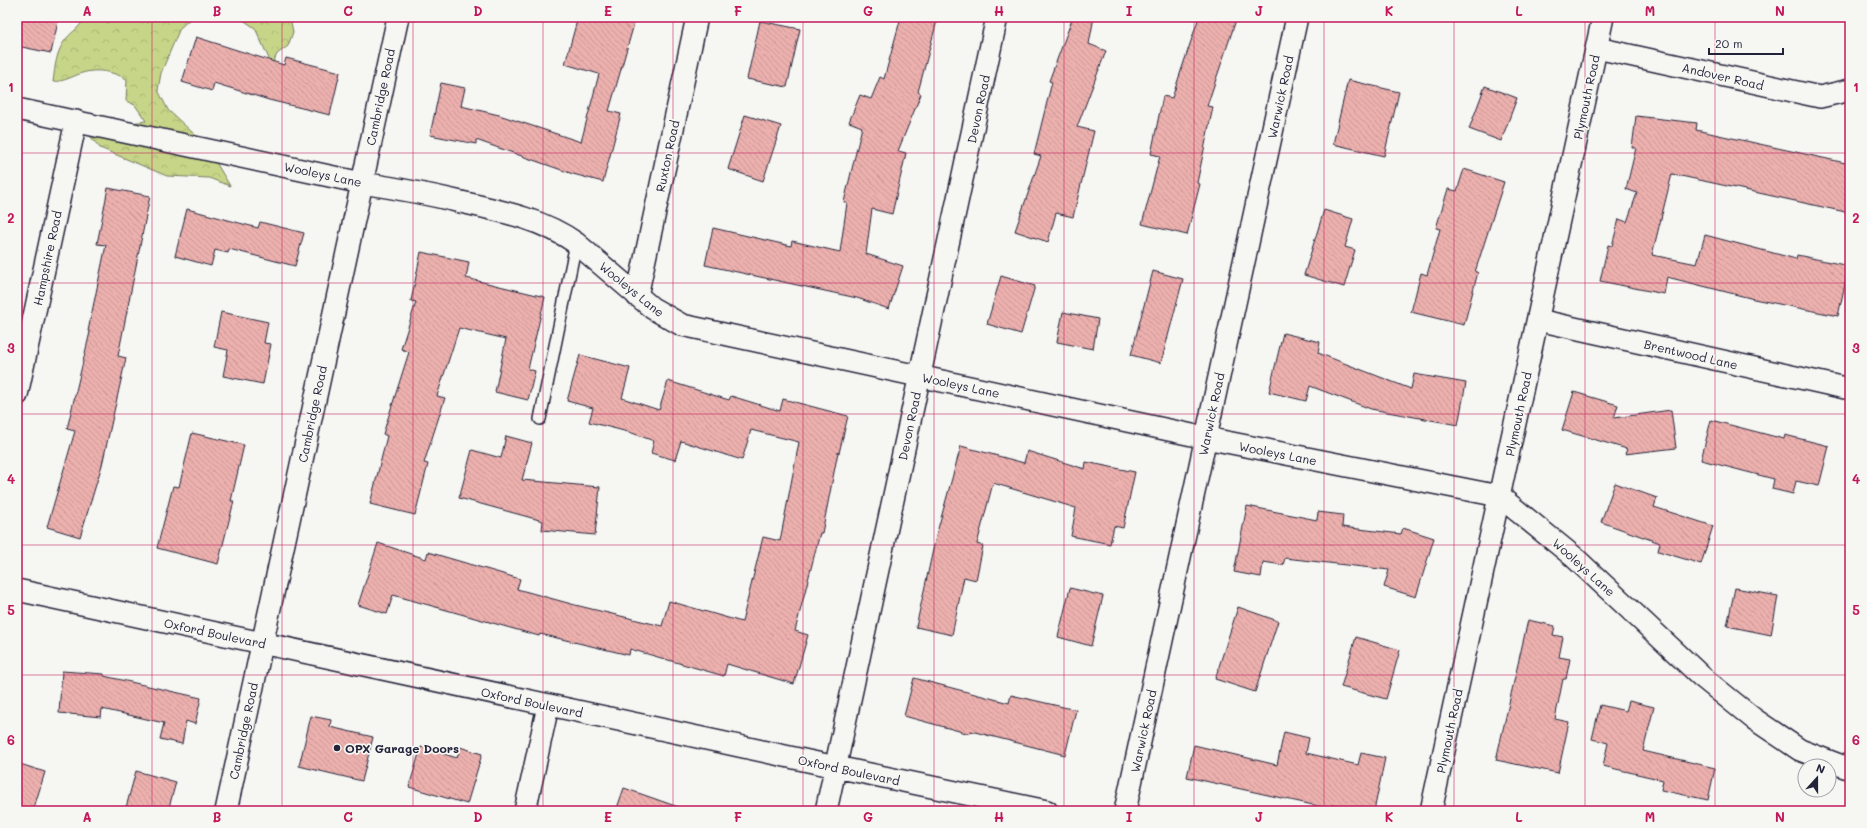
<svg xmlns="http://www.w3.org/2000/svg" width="1867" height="828" viewBox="0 0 1867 828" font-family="Mali,sans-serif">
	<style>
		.forest { fill: url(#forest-crowns); stroke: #747c62 }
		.building { fill: url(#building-back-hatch); stroke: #22223b }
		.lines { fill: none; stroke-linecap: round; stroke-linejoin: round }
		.service-casing { stroke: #22223b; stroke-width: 14 }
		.minor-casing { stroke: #22223b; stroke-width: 24 }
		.service { stroke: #f6f6f2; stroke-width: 11 }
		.minor { stroke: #f6f6f2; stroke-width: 21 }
		.grid { fill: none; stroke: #c2185b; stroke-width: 1; stroke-opacity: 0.55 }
		.poi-dot { fill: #22223b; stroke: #f6f6f2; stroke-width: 1.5 }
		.labels { text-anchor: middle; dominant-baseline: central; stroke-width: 3.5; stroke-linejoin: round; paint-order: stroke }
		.street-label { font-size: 12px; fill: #22223b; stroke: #f6f6f2 }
		.poi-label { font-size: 12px; font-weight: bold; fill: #22223b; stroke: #f6f6f2; text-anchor: start }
		.neatline { fill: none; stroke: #c2185b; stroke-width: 1.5 }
		.grid-label { font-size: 13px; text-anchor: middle; font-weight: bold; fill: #c2185b }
	</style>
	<defs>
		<pattern id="forest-crowns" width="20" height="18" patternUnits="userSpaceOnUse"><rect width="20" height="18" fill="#c7d588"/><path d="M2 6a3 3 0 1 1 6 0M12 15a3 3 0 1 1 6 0" fill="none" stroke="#abb776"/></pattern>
		<pattern id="building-back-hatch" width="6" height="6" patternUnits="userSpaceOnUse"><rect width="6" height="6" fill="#ecb0ad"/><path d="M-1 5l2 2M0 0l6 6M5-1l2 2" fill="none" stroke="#ca9796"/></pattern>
	</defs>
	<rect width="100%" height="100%" fill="#f6f6f2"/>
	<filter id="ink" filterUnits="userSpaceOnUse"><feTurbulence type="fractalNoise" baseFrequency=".025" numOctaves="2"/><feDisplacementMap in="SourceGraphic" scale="8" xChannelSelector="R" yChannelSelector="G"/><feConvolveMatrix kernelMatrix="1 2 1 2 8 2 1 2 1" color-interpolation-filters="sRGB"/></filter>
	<g filter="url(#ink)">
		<path class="forest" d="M 84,17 L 192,17 L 180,28 L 161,73 L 158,90 L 168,110 L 205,144 L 230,186 L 209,178 L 167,176 L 100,148 L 90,136 L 123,124 L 146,121 L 135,105 L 126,101 L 127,79 C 113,72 98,68 82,73 C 71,77 65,81 53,82 C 55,67 56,51 66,39 C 73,30 80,29 84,17 Z
			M 239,17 L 290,17 L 293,32 L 288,46 L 277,54 L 267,76 L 270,61 L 255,28 Z"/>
		<path class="building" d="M 17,17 L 59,17 L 51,53 L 17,46 Z
			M 578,17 L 636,17 L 609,111 L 621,114 L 603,182 L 573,174 L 476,140 L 476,144 L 430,135 L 441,83 L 465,88 L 461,106 L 499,115 L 581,142 L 599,74 L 565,64 Z
			M 901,17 L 938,17 L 918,92 L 921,94 L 898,151 L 906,153 L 892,214 L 872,209 L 866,254 L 903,266 L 889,309 L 857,298 L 705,265 L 713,228 L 791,246 L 792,241 L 840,252 L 847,203 L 844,202 L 862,127 L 849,122 L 860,95 L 871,99 L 880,77 L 884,79 Z
			M 1073,17 L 1094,17 L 1089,44 L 1106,51 L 1077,127 L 1094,131 L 1073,217 L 1056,213 L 1048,242 L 1015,231 L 1041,156 L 1034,154 L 1052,82 L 1049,81 Z
			M 1199,17 L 1237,17 L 1207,106 L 1213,107 L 1197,183 L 1200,184 L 1187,235 L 1142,224 L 1160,156 L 1151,154 L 1163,96 L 1172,98 Z
			M 760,21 L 800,29 L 787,87 L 747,79 Z
			M 196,37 L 284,65 L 286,58 L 340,72 L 330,115 L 269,100 L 214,83 L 212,91 L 182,82 Z
			M 1348,80 L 1399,92 L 1384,156 L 1333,144 Z
			M 1485,86 L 1517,98 L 1501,141 L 1469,129 Z
			M 745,115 L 781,126 L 763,181 L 728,169 Z
			M 1636,116 L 1697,123 L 1696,130 L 1850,164 L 1850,213 L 1672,174 L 1652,255 L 1697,264 L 1705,235 L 1796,259 L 1797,255 L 1849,266 L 1838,316 L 1754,299 L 1667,277 L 1664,294 L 1600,281 L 1608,245 L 1612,246 L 1619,219 L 1627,222 L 1637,193 L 1626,189 L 1636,148 L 1632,148 Z
			M 1464,169 L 1504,182 L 1475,272 L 1478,272 L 1464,325 L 1411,312 L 1421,273 L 1427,275 L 1440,229 L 1436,228 L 1448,189 L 1457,191 Z
			M 108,188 L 150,196 L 118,356 L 126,358 L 102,465 L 80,537 L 47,527 L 75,431 L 67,429 L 90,332 L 88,331 L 106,245 L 97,244 Z
			M 187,209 L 258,228 L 260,222 L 304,233 L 295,266 L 229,249 L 228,253 L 215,250 L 211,266 L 175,256 Z
			M 1324,210 L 1353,219 L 1345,247 L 1355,250 L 1344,287 L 1304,275 Z
			M 421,252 L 469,262 L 466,278 L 545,297 L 528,369 L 535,371 L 528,400 L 495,392 L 506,339 L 459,328 L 437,396 L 445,398 L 424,463 L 428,464 L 415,515 L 370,504 L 387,436 L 383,434 L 409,352 L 401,349 L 416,302 L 411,301 Z
			M 1153,271 L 1183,279 L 1161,363 L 1131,355 Z
			M 1001,276 L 1035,286 L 1021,334 L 987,324 Z
			M 221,312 L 268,322 L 264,343 L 271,344 L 263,384 L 223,376 L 228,350 L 214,347 Z
			M 1063,312 L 1098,319 L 1093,349 L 1057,342 Z
			M 1283,333 L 1320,342 L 1318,353 L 1411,389 L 1414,374 L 1466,383 L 1458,425 L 1371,409 L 1310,386 L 1306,401 L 1269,392 Z
			M 580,355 L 630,368 L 622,398 L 659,410 L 668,381 L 729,400 L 731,396 L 780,411 L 783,399 L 848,416 L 839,453 L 838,452 L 822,533 L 820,533 L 795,631 L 808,635 L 794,684 L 727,664 L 724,676 L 630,649 L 629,655 L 540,634 L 539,636 L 393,595 L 387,614 L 358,605 L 378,543 L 426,559 L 428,552 L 520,579 L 517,589 L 575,605 L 662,626 L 669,601 L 742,622 L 763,537 L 780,541 L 799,442 L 751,430 L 742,460 L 681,441 L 675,460 L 651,453 L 654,441 L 632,433 L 589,422 L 593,408 L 567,401 Z
			M 1574,392 L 1618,405 L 1614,418 L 1671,410 L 1676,448 L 1625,454 L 1627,449 L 1562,430 Z
			M 1711,420 L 1784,439 L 1785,435 L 1829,446 L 1819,486 L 1796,481 L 1793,494 L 1772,489 L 1774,479 L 1701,460 Z
			M 192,433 L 244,445 L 231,501 L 234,501 L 218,564 L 157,548 L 173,486 L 179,487 Z
			M 506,436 L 532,443 L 522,480 L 600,487 L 595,535 L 542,530 L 543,521 L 459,498 L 472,450 L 501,458 Z
			M 961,446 L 1024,463 L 1027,451 L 1085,469 L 1086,462 L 1135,472 L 1123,528 L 1114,526 L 1110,544 L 1071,536 L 1076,508 L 993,483 L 977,544 L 983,546 L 976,580 L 964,577 L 952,635 L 916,627 L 936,536 Z
			M 1615,483 L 1657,498 L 1654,507 L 1713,526 L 1701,564 L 1658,551 L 1660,543 L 1601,522 Z
			M 1247,506 L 1317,520 L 1318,512 L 1343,515 L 1342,527 L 1401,534 L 1403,528 L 1434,538 L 1416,597 L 1384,587 L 1389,570 L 1285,558 L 1283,565 L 1263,562 L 1261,577 L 1234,572 Z
			M 1070,588 L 1103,596 L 1091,646 L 1058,637 Z
			M 1735,588 L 1778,596 L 1771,635 L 1727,626 Z
			M 1238,607 L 1278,621 L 1255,692 L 1215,679 Z
			M 1528,620 L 1555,626 L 1553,635 L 1563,637 L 1559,657 L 1570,659 L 1566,679 L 1563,679 L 1555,719 L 1569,722 L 1558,773 L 1496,760 Z
			M 1356,637 L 1400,650 L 1386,699 L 1341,687 Z
			M 62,671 L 104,674 L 104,676 L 201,698 L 195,724 L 186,721 L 182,744 L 160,739 L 164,723 L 102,709 L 101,717 L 59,713 Z
			M 914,678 L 1009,703 L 1011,695 L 1076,710 L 1065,755 L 971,731 L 970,734 L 904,716 Z
			M 1629,701 L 1654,707 L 1643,751 L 1715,768 L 1708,800 L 1661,790 L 1663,780 L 1603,766 L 1608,743 L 1592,739 L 1600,705 L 1626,711 Z
			M 311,716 L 331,720 L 330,727 L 373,737 L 362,781 L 299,766 Z
			M 1284,732 L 1309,738 L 1306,753 L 1358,765 L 1361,753 L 1385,758 L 1374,811 L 1362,811 L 1332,805 L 1331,809 L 1187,777 L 1194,745 L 1277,765 Z
			M 421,747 L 457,758 L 460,747 L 482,754 L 467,804 L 409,787 Z
			M 17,763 L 45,772 L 33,811 L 17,811 Z
			M 136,771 L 176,782 L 168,811 L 125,811 Z
			M 624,788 L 681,808 L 680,811 L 616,811 Z"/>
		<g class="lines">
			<g class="service-casing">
				<path id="service" d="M 540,419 L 576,243"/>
			</g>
			<g class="minor-casing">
				<path id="minor" d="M 1597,48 L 1820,97 L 1850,90
					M 17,109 L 362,183 C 395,188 428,194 461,202 C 501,211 542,219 576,243 L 652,308 L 682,325 L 1206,438 L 1499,496 L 1574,557 L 1702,677 L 1754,719 L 1800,750 L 1850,769
					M 637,296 L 697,17
					M 1538,320 L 1845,388
					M 17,395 L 76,121
					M 17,590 L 836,767 L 1047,811
					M 226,811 L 398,17
					M 525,811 L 548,706
					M 826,811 L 997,17
					M 1125,811 L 1297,17
					M 1431,811 L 1603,17"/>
			</g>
			<use href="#service" class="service"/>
			<use href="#minor" class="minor"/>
		</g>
	</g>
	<path class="grid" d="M 152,17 L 152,811M 282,17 L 282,811M 413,17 L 413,811M 543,17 L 543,811M 673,17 L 673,811M 803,17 L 803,811M 934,17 L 934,811M 1064,17 L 1064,811M 1194,17 L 1194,811M 1324,17 L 1324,811M 1454,17 L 1454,811M 1585,17 L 1585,811M 1715,17 L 1715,811M 17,153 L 1850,153M 17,283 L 1850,283M 17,414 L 1850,414M 17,545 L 1850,545M 17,675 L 1850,675"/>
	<circle class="poi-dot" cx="337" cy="748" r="4"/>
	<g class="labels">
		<g class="street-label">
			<text transform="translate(1723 76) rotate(13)">Andover Road</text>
			<text transform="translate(380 97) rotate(-78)">Cambridge Road</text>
			<text transform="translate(1280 97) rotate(-78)">Warwick Road</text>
			<text transform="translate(1586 97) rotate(-78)">Plymouth Road</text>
			<text transform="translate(978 109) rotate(-78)">Devon Road</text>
			<text transform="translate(667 156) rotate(-78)">Ruxton Road</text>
			<text transform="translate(323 174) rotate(12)">Wooleys Lane</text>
			<text transform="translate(47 258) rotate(-78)">Hampshire Road</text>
			<text transform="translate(632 289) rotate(39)">Wooleys Lane</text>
			<text transform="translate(1691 354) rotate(13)">Brentwood Lane</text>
			<text transform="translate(961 385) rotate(12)">Wooleys Lane</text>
			<text transform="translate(312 414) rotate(-78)">Cambridge Road</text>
			<text transform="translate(1211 414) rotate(-78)">Warwick Road</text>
			<text transform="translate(1518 414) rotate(-78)">Plymouth Road</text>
			<text transform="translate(909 426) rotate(-78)">Devon Road</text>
			<text transform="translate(1278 453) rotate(11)">Wooleys Lane</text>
			<text transform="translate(1584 567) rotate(42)">Wooleys Lane</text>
			<text transform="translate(215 633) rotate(12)">Oxford Boulevard</text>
			<text transform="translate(532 702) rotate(12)">Oxford Boulevard</text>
			<text transform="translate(243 731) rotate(-78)">Cambridge Road</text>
			<text transform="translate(1143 731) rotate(-78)">Warwick Road</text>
			<text transform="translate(1449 731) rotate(-78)">Plymouth Road</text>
			<text transform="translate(849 770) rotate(12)">Oxford Boulevard</text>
		</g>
		<g class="poi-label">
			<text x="345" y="748">OPX Garage Doors</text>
		</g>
	</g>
	<rect width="1867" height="828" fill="none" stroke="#f6f6f2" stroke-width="44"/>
	<g transform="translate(1817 778) rotate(21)"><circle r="19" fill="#f6f6f2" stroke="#a1a1a9"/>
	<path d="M0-3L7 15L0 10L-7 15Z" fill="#22223b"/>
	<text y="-6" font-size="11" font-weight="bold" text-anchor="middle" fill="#22223b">N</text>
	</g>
	<path d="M1709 48v6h74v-6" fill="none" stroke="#22223b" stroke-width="2"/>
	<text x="1715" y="48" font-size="12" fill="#22223b" stroke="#f6f6f2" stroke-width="3" paint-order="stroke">20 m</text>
	<rect x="22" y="22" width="1823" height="784" class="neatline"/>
	<g class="grid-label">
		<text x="87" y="16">A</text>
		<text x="217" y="16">B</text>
		<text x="348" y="16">C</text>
		<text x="478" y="16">D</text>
		<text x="608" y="16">E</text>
		<text x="738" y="16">F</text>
		<text x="868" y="16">G</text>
		<text x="999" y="16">H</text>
		<text x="1129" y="16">I</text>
		<text x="1259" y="16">J</text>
		<text x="1389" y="16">K</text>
		<text x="1519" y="16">L</text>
		<text x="1650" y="16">M</text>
		<text x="1780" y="16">N</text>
		<text x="11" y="92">1</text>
		<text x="1856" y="92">1</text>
		<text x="11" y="223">2</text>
		<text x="1856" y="223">2</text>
		<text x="11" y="353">3</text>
		<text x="1856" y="353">3</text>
		<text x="11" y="484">4</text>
		<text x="1856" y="484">4</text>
		<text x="11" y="615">5</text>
		<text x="1856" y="615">5</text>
		<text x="11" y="745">6</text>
		<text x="1856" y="745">6</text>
		<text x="87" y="822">A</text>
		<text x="217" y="822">B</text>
		<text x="348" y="822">C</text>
		<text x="478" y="822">D</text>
		<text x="608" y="822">E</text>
		<text x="738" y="822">F</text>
		<text x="868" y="822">G</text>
		<text x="999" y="822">H</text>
		<text x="1129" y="822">I</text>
		<text x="1259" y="822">J</text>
		<text x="1389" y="822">K</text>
		<text x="1519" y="822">L</text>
		<text x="1650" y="822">M</text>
		<text x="1780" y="822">N</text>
	</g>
</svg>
